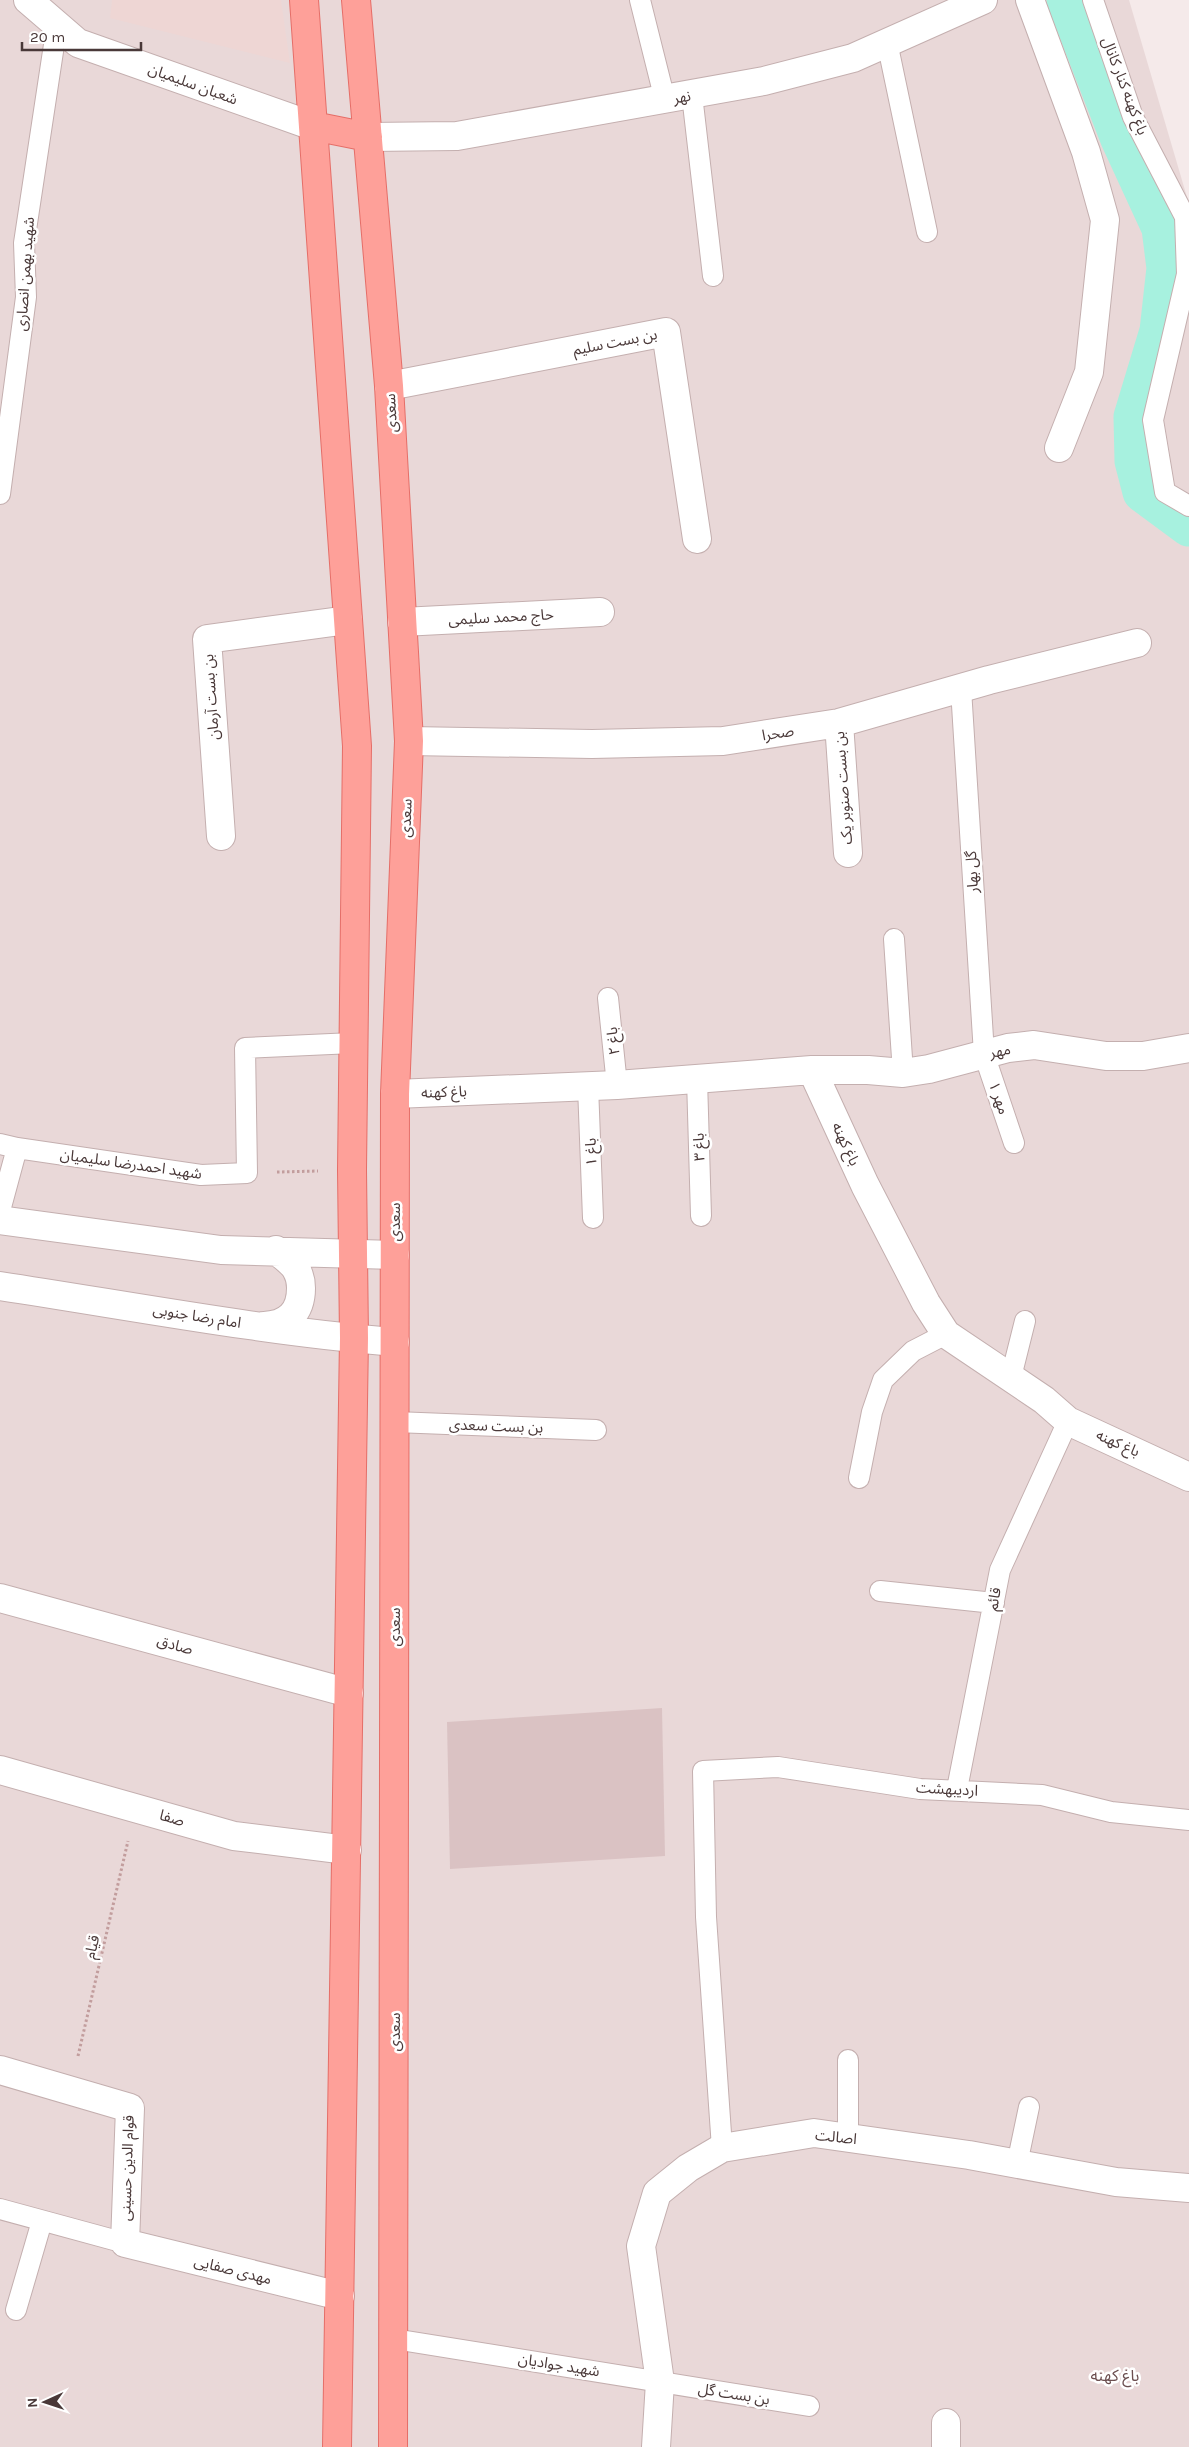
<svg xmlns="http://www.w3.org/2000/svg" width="1189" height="2447" viewBox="0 0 1189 2447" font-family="Karla,'Noto Sans Arabic',sans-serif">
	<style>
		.residential { fill: #e9d8d8 }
		.education { fill: #eed6d4 }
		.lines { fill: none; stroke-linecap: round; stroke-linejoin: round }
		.canal { stroke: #a7f1df; stroke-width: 41 }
		.building { fill: #dac2c3 }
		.service-casing { stroke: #c4afaf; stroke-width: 22 }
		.minor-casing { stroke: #c4afaf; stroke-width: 30 }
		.tertiary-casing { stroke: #c4afaf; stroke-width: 30 }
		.primary-casing { stroke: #e56e68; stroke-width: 30 }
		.path { stroke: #c29d9d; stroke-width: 3; stroke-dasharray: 2.5 2.5; stroke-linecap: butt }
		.service { stroke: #fff; stroke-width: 20 }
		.minor { stroke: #fff; stroke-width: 28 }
		.tertiary { stroke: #fff; stroke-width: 28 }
		.primary { stroke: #fea099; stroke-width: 28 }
		.labels { text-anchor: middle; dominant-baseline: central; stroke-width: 5; stroke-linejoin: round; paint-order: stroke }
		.street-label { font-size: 15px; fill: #493838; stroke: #fff }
		.neighbourhood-label { font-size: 16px; fill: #6c4f50; stroke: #fff }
	</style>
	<rect width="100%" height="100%" fill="#f5eaea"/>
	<path class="residential" d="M 0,0 L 1129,0 L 1189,204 L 1189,2447 L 0,2447 Z"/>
	<path class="education" d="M 112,0 L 281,0 L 290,63 L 110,18 Z"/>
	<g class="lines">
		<path class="canal" d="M 1067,0 L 1121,139 L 1162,228 L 1167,268 L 1160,331 L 1134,417 L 1135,461 L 1143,492 L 1189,526"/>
	</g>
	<path class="building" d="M 662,1708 L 665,1856 L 450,1869 L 447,1722 Z"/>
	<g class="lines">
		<g class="service-casing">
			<path id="service" d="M 640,0 L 665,100
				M 1093,0 L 1133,117 L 1185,217 L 1187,274 L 1153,420 L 1165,492 L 1189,506
				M 887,42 L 927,232
				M 692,95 L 713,276
				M 0,494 L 26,297 L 24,243 L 57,25
				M 961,689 L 984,1054 L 1014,1143
				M 894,939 L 903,1073
				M 608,998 L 617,1085
				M 697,1079 L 701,1216
				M 588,1086 L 593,1218
				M 0,1144 L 17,1148 L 201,1175 L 247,1173 L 245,1048 L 353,1043
				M 0,1211 L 17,1148
				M 1011,1377 L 1025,1321
				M 395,1422 L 596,1430
				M 859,1478 L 872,1412 L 883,1380 L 913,1351 L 946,1334
				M 880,1591 L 994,1603
				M 957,1789 L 1000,1570 L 1068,1421
				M 848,2060 L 848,2138
				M 722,2148 L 706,1917 L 703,1771 L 778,1767 L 920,1789 L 1042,1795 L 1111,1812 L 1189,1820
				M 1017,2164 L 1029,2107
				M 0,2209 L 125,2243
				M 16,2310 L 42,2221
				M 394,2339 L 809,2406"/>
		</g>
		<g class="minor-casing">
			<path id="minor" d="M 28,0 L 78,43 L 313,126
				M 1030,0 L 1086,152 L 1105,220 L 1089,372 L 1059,448
				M 368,137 L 457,136 L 764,81 L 853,58 L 983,0
				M 389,386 L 666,332 L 697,539
				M 402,622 L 600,612
				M 839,723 L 848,853
				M 409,741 L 592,744 L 723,741 L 839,723 L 989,680 L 1137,643
				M 221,836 L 207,639 L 348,620
				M 812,1070 L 865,1185 L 926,1303 L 946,1334 L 1044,1400 L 1068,1421 L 1189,1477
				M 395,1094 L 617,1085 L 812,1070 L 868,1070 L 903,1073 L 929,1069 L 1008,1048 L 1034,1045 L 1106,1056 L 1143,1056 L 1189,1048
				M 0,1598 L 349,1693
				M 0,1770 L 234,1836 L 347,1850
				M 0,2070 L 130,2108 L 125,2243 L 340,2296
				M 656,2447 L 660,2382 L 641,2246 L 657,2193 L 688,2168 L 722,2148 L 814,2133 L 969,2155 L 1116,2182 L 1189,2188
				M 946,2447 L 946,2423"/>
		</g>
		<g class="tertiary-casing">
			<path id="tertiary" d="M 0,1220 L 221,1250 L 395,1255
				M 0,1286 C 132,1306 262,1331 395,1342
				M 264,1326 C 288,1325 301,1312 301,1288 C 301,1282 299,1274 296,1269 C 292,1262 282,1256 276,1250"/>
		</g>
		<g class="primary-casing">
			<path id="primary" d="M 304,0 L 357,746 L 352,1170 L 354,1338 L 337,2447
				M 356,0 L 389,386 L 409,741 L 395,1094 L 393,2447
				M 313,126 L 368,137"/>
		</g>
		<path class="path" d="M 277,1172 L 318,1171
			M 78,2056 L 128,1841"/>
		<use href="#service" class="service"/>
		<use href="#minor" class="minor"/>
		<use href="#tertiary" class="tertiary"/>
		<use href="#primary" class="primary"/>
	</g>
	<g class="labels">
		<g class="street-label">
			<text transform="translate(193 84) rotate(20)">شعبان سلیمیان</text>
			<text transform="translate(1125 86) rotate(69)">باغ کهنه کنار کانال</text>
			<text transform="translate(682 97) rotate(-10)">نهر</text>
			<text transform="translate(25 274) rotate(-86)">شهید بهمن انصاری</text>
			<text transform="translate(615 342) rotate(-11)">بن بست سلیم</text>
			<text transform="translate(391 413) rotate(-93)">سعدی</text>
			<text transform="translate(501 617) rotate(-3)">حاج محمد سلیمی</text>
			<text transform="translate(211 697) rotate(-94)">بن بست آرمان</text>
			<text transform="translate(778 733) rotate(-9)">صحرا</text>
			<text transform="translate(843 788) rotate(-94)">بن بست صنوبر یک</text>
			<text transform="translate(406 818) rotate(-88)">سعدی</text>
			<text transform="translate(972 872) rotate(-93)">گل بهار</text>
			<text transform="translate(613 1041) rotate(-96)">باغ ۲</text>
			<text transform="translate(1000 1051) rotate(-12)">مهر</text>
			<text transform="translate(444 1092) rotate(-2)">باغ کهنه</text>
			<text transform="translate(999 1098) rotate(71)">مهر ۱</text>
			<text transform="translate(846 1144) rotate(65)">باغ کهنه</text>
			<text transform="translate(699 1147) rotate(-92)">باغ ۳</text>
			<text transform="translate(591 1152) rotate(-92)">باغ ۱</text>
			<text transform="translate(131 1164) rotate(8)">شهید احمدرضا سلیمیان</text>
			<text transform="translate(395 1222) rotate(-90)">سعدی</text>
			<text transform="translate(197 1316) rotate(9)">امام رضا جنوبی</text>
			<text transform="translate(496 1426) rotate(2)">بن بست سعدی</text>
			<text transform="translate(1118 1443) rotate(24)">باغ کهنه</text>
			<text transform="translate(994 1599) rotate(-80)">قائم</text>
			<text transform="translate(395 1627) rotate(-90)">سعدی</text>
			<text transform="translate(175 1645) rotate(15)">صادق</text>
			<text transform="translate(947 1789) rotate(3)">اردیبهشت</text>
			<text transform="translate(172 1818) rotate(16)">صفا</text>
			<text transform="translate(92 1947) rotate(-77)">قیام</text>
			<text transform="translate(395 2032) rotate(-90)">سعدی</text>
			<text transform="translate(836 2137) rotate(6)">اصالت</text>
			<text transform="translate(127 2168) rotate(-88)">قوام الدین حسینی</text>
			<text transform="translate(233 2270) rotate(14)">مهدی صفایی</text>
			<text transform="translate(559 2365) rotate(9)">شهید جوادیان</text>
			<text transform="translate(734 2394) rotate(9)">بن بست گل</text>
		</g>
		<g class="neighbourhood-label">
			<text x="1115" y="2375">باغ کهنه</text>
		</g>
	</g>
	<g transform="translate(45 2402) rotate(267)" stroke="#ffffff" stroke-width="4" paint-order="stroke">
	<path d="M0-4L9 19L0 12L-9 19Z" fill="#493838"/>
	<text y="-8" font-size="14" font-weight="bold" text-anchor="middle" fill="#493838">N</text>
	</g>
	<path d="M22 42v8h119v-8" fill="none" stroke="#493838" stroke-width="2.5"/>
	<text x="30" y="42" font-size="15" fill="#493838" stroke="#ffffff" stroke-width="4" paint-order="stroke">20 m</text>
</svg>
